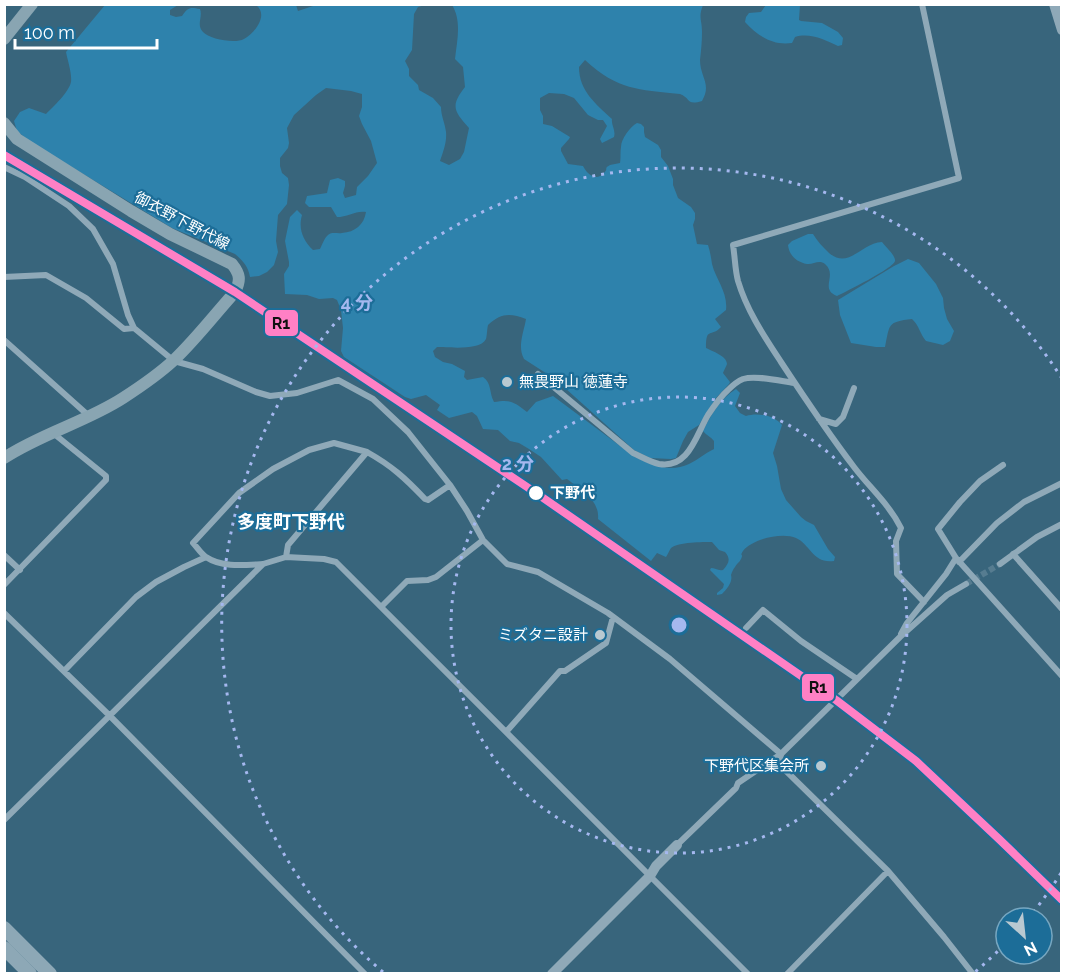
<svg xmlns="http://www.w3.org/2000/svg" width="1066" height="978" viewBox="0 0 1066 978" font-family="Raleway,'Noto Sans JP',sans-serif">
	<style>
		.green { fill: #2e82ac }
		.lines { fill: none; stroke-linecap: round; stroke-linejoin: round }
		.minor-tunnel { stroke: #567c90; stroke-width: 6; stroke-dasharray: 6 3; stroke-linecap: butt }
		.minor { stroke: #8fa9b8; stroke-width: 6 }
		.tertiary { stroke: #8fa9b8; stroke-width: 10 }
		.secondary { stroke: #89a5b2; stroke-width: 12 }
		.trunk { stroke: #8da8b6; stroke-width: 14 }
		.rail-1-casing { stroke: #1c6d98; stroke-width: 12 }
		.rail-1 { stroke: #ff80c5; stroke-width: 8 }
		.ring { fill: none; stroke: #a5b8ef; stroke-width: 3; stroke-dasharray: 3 6 }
		.poi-dot { fill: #b9c9d1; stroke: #1c6d98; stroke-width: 2 }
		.stop-dot { fill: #fff; stroke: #1c6d98; stroke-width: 2 }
		.labels { text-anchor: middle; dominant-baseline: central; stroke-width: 4.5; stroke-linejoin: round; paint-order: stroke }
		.street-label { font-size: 15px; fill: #fff; stroke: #1c6d98 }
		.poi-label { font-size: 15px; fill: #fff; stroke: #1c6d98; text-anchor: end }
		.stop-label { font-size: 15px; font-weight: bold; fill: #fff; stroke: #1c6d98; text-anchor: start }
		.quarter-label { font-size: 18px; font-weight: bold; fill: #fff; stroke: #1c6d98 }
		.centre { fill: #a5b8ef; stroke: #1c6d98; stroke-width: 3 }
		.ring-label { font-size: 18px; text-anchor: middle; font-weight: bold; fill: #a5b8ef; stroke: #1c6d98; stroke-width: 4.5; stroke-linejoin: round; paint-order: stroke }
		.line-badge { stroke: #1c6d98; stroke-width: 2 }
		.pale-badge-label { font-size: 16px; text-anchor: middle; font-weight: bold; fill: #111 }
	</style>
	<rect width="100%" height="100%" fill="#38657c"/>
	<path class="green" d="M 105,5 L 178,5 L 170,10 L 170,15 L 176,17 L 182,16 C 188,7 190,7 200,9 C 203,17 196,25 203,32 C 209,39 235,44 244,39 C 255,33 269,15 256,5 L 296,5 L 298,11 L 316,5 L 425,5 L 418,7 L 414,14 L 412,50 L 405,61 L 409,69 L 409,76 L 418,85 L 419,90 L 433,98 L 441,107 C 441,116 445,123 446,132 C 447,142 443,152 440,161 L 449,165 L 460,159 L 464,152 L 469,128 C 454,111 450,106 465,87 L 463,67 L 455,59 C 457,41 462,21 452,5 L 703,5 C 698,18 702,19 702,32 C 702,42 701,51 700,60 C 700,77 712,84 702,101 C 686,106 691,98 680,94 C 637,89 619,91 585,60 L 579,67 C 579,91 596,104 612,119 C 611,125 616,130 614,137 L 602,143 L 600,139 L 607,126 L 603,120 L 598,120 L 588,115 L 574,98 L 564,94 L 549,93 L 540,98 L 540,110 L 543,116 L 543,124 L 552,126 L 570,137 L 569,139 L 561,148 L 561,151 L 568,164 L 583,166 C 587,174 596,182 604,173 C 609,168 603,169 610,165 C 613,164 617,164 620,163 C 621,157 620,152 621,147 C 621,139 630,127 637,123 L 641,124 L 644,127 L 644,132 L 645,137 L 658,145 L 661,150 L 661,157 L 668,166 L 673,179 L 673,185 L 678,198 L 691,207 L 695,213 L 695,219 L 693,225 L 697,244 L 708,245 C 710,251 711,257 712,264 C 716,280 728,292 726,310 L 715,319 L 721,327 C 711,338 706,326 706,348 C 712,351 727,356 727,364 C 726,367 724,370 723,373 L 730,382 L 729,384 L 716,398 L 699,425 L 688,432 L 683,441 L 676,458 L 671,459 L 650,458 L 634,450 L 555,379 L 524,359 C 517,346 524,332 526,319 C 510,313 501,313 488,325 C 487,329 487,336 486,339 C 480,351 448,347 437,347 L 433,351 L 435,357 L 443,362 L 452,364 L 465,371 L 464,377 L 467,380 L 483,377 C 492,383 489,393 494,402 C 511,399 514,402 527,412 L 536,402 L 553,396 L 635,457 C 652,465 670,473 689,464 C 698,460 705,453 714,449 L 714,441 C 711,437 706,435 703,431 C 711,415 720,399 736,389 L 740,393 L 735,406 L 740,413 L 746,416 C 758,412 775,416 782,425 L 773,453 L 777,466 L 781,489 L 786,500 L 801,517 L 806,521 L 814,525 L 828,549 L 835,557 L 834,561 C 813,564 810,544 796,538 C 782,532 752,539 743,551 C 739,557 744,553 741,559 C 739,563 737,563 735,567 C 733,569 732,572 731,575 C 733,582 727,589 722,594 L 717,595 L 717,593 L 723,588 L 724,584 L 710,570 L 711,568 C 715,568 718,571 723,570 C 729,563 731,559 725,552 L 719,550 L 712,542 C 703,542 678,542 671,548 C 669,551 668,554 666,557 L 657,553 L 651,561 L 598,519 C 600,500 580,489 567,479 L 562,480 L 541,457 L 529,449 L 519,443 L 510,441 L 498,430 L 483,429 L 477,416 L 472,412 L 449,418 L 437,410 L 440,405 L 426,395 L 411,399 L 405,397 L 344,357 L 341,351 L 343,328 L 341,310 L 337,300 L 333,298 L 319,299 L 307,295 L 285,294 L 284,274 L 289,266 L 289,262 L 285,241 L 290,217 L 297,210 L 302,215 C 298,229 303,240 313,250 L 320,249 C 322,245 324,239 327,236 C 331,231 337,234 342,233 C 355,232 364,225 366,212 C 357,210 347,217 337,217 L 331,207 L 309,207 L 305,203 L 307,196 L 327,193 L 330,180 L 338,178 L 345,181 L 345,186 L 343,193 L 345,198 L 356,195 L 357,187 L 368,176 L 377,163 L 371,141 L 362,124 L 359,116 L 362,107 L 362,94 L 351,91 L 326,88 L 316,95 L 294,115 L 287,128 L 289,143 L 288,148 L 280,158 L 280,166 L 282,173 L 288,178 L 289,185 L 287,204 L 278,215 L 276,241 L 278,252 L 274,265 L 267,272 L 259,276 L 250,277 C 248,266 243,261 235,254 L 172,228 L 29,141 L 17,131 L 14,121 L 20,112 L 29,108 L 46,114 C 53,107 69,92 71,82 C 72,73 68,62 66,52 Z
		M 766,5 L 800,5 L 799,20 L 801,21 L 822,23 L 838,32 L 843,38 L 842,45 L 838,46 C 826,40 809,32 795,37 L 792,43 C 772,46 757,35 745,22 L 746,17 L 749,13 L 761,12 Z
		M 808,234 L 813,234 C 817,241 823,247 829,253 C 849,270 861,243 882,242 C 885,246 896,256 895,261 C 894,268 845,292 837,296 C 819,289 838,275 825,264 C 819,259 813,265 807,264 C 796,262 789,255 788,245 L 792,241 Z
		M 908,259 L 919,263 L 936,284 L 943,298 L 944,308 L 947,319 L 954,331 L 950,341 L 943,345 L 926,341 C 920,334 919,325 912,319 C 887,322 890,324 885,347 L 876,347 L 851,343 L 840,315 L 838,300 L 894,266 Z"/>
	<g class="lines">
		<path class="minor-tunnel" d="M 966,584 L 1000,564"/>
		<path class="minor" d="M 922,4 L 959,178 L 733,245 C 735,257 735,270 738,281 C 747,311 764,336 781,362 C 804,397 828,433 854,467 C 869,487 889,504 901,528 L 896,541 L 897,574 L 924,602
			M 4,167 L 25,177 L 69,206 L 93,229 L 113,264 L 128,315 L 134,328 L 174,361 L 203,369 L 256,392 L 270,396 L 297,393 L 338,380 L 373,399 L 408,432 L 450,485 L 467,511 L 483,540 L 507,564 L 538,572 L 608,613 L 670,659 L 781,754
			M 4,277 L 46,275 L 86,298 L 124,329 L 134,328
			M 4,340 L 89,416
			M 538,374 L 633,453 C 642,457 650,462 659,464 C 689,469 696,435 708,415 C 714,406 720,397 728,390 C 732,386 738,381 743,379 C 756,375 780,381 794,383
			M 819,419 L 836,424 L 843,417 L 854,388
			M 367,452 C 392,466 405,478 425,499 L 428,500 L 450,485
			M 1003,465 L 980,481 L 960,502 L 938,529 L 956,558 L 1062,676
			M 1013,554 L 1062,609
			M 4,555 L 20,570
			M 959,562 L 997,523 L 1024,502 L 1062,483
			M 263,564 C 245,565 222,568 206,557 C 201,554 197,547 193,543 L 239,493 L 273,469 L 309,450 L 334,443 L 367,452 L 288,545 L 286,557
			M 1000,564 L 1037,537 L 1062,524
			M 4,585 L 106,480 L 106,476 L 53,433
			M 381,607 L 407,581 L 428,580 L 436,577 L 483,540
			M 4,613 L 110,716 L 365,974
			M 746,628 L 763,610 L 801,641 L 857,679
			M 901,634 L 907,623 L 946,574 L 956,558
			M 64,671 L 136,597 L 156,582 L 184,567 L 206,557
			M 506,732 L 560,671 L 565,671 L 606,643 L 613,617
			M 781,755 L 778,763 L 888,871 L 944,937 L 973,974
			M 4,820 L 263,564 L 286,557 L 324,559 L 336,562 L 748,974
			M 677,845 L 736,788 L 738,783 L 781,754 L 900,637 L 947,595 L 966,584
			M 787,974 L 888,871"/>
		<path class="tertiary" d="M 1054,4 L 1062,30
			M 552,974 L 650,876 L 656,866 L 677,845"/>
		<path class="secondary" d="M 4,39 L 32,4
			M 4,123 L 17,139 L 131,211 L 170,234 L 232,264 C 240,274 241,280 235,292 C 215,314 196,339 174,360 C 159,374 140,387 123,398 C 86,422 42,433 4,458"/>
		<path class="trunk" d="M 4,928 L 50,974
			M 4,948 L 30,974"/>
		<g class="rail-1-casing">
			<path id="rail-1" d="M 4,155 L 235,292 L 536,493 L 836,700 L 916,761 L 1000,840 L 1062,900"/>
		</g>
		<use href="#rail-1" class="rail-1"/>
	</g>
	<g class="ring">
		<circle cx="679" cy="625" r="228"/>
		<path d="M1061 873A456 456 0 0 1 1031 915M1004 945A456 456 0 0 1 975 972M383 972A456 456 0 1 1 1061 377"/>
	</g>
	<g class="poi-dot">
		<circle cx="507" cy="382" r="6"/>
		<circle cx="600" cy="635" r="6"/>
		<circle cx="821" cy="766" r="6"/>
	</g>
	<circle class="stop-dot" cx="536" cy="493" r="8"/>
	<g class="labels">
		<g class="street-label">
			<text transform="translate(182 221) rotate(28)">御衣野下野代線</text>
		</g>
		<g class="poi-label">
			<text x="519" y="382" text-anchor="start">無畏野山 徳蓮寺</text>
			<text x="588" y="635">ミズタニ設計</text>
			<text x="809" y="766">下野代区集会所</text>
		</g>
		<g class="stop-label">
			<text x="550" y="493">下野代</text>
		</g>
		<g class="quarter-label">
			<text x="291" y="521">多度町下野代</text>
		</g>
	</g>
	<circle cx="679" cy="625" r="9" class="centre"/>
	<g class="ring-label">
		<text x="357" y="309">4 分</text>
		<text x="518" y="470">2 分</text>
	</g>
	<g class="line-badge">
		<rect x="264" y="309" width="35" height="28" rx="6" fill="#ff80c5"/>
		<rect x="801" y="673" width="34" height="29" rx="6" fill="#ff80c5"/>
	</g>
	<g class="pale-badge-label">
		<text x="281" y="329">R1</text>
		<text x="818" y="693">R1</text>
	</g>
	<rect width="1066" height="978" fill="none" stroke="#ffffff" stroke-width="12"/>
	<g transform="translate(1024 936) rotate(153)"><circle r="28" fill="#1c6d98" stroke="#77a7c1" stroke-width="1.5"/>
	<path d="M0-4.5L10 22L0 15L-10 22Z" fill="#b9c9d1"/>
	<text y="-9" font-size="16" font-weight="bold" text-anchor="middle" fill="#ffffff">N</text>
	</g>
	<path d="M15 39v9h142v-9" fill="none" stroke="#ffffff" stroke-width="3"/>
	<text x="24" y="39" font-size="18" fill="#ffffff" stroke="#1c6d98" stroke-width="4.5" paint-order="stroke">100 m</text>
</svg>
